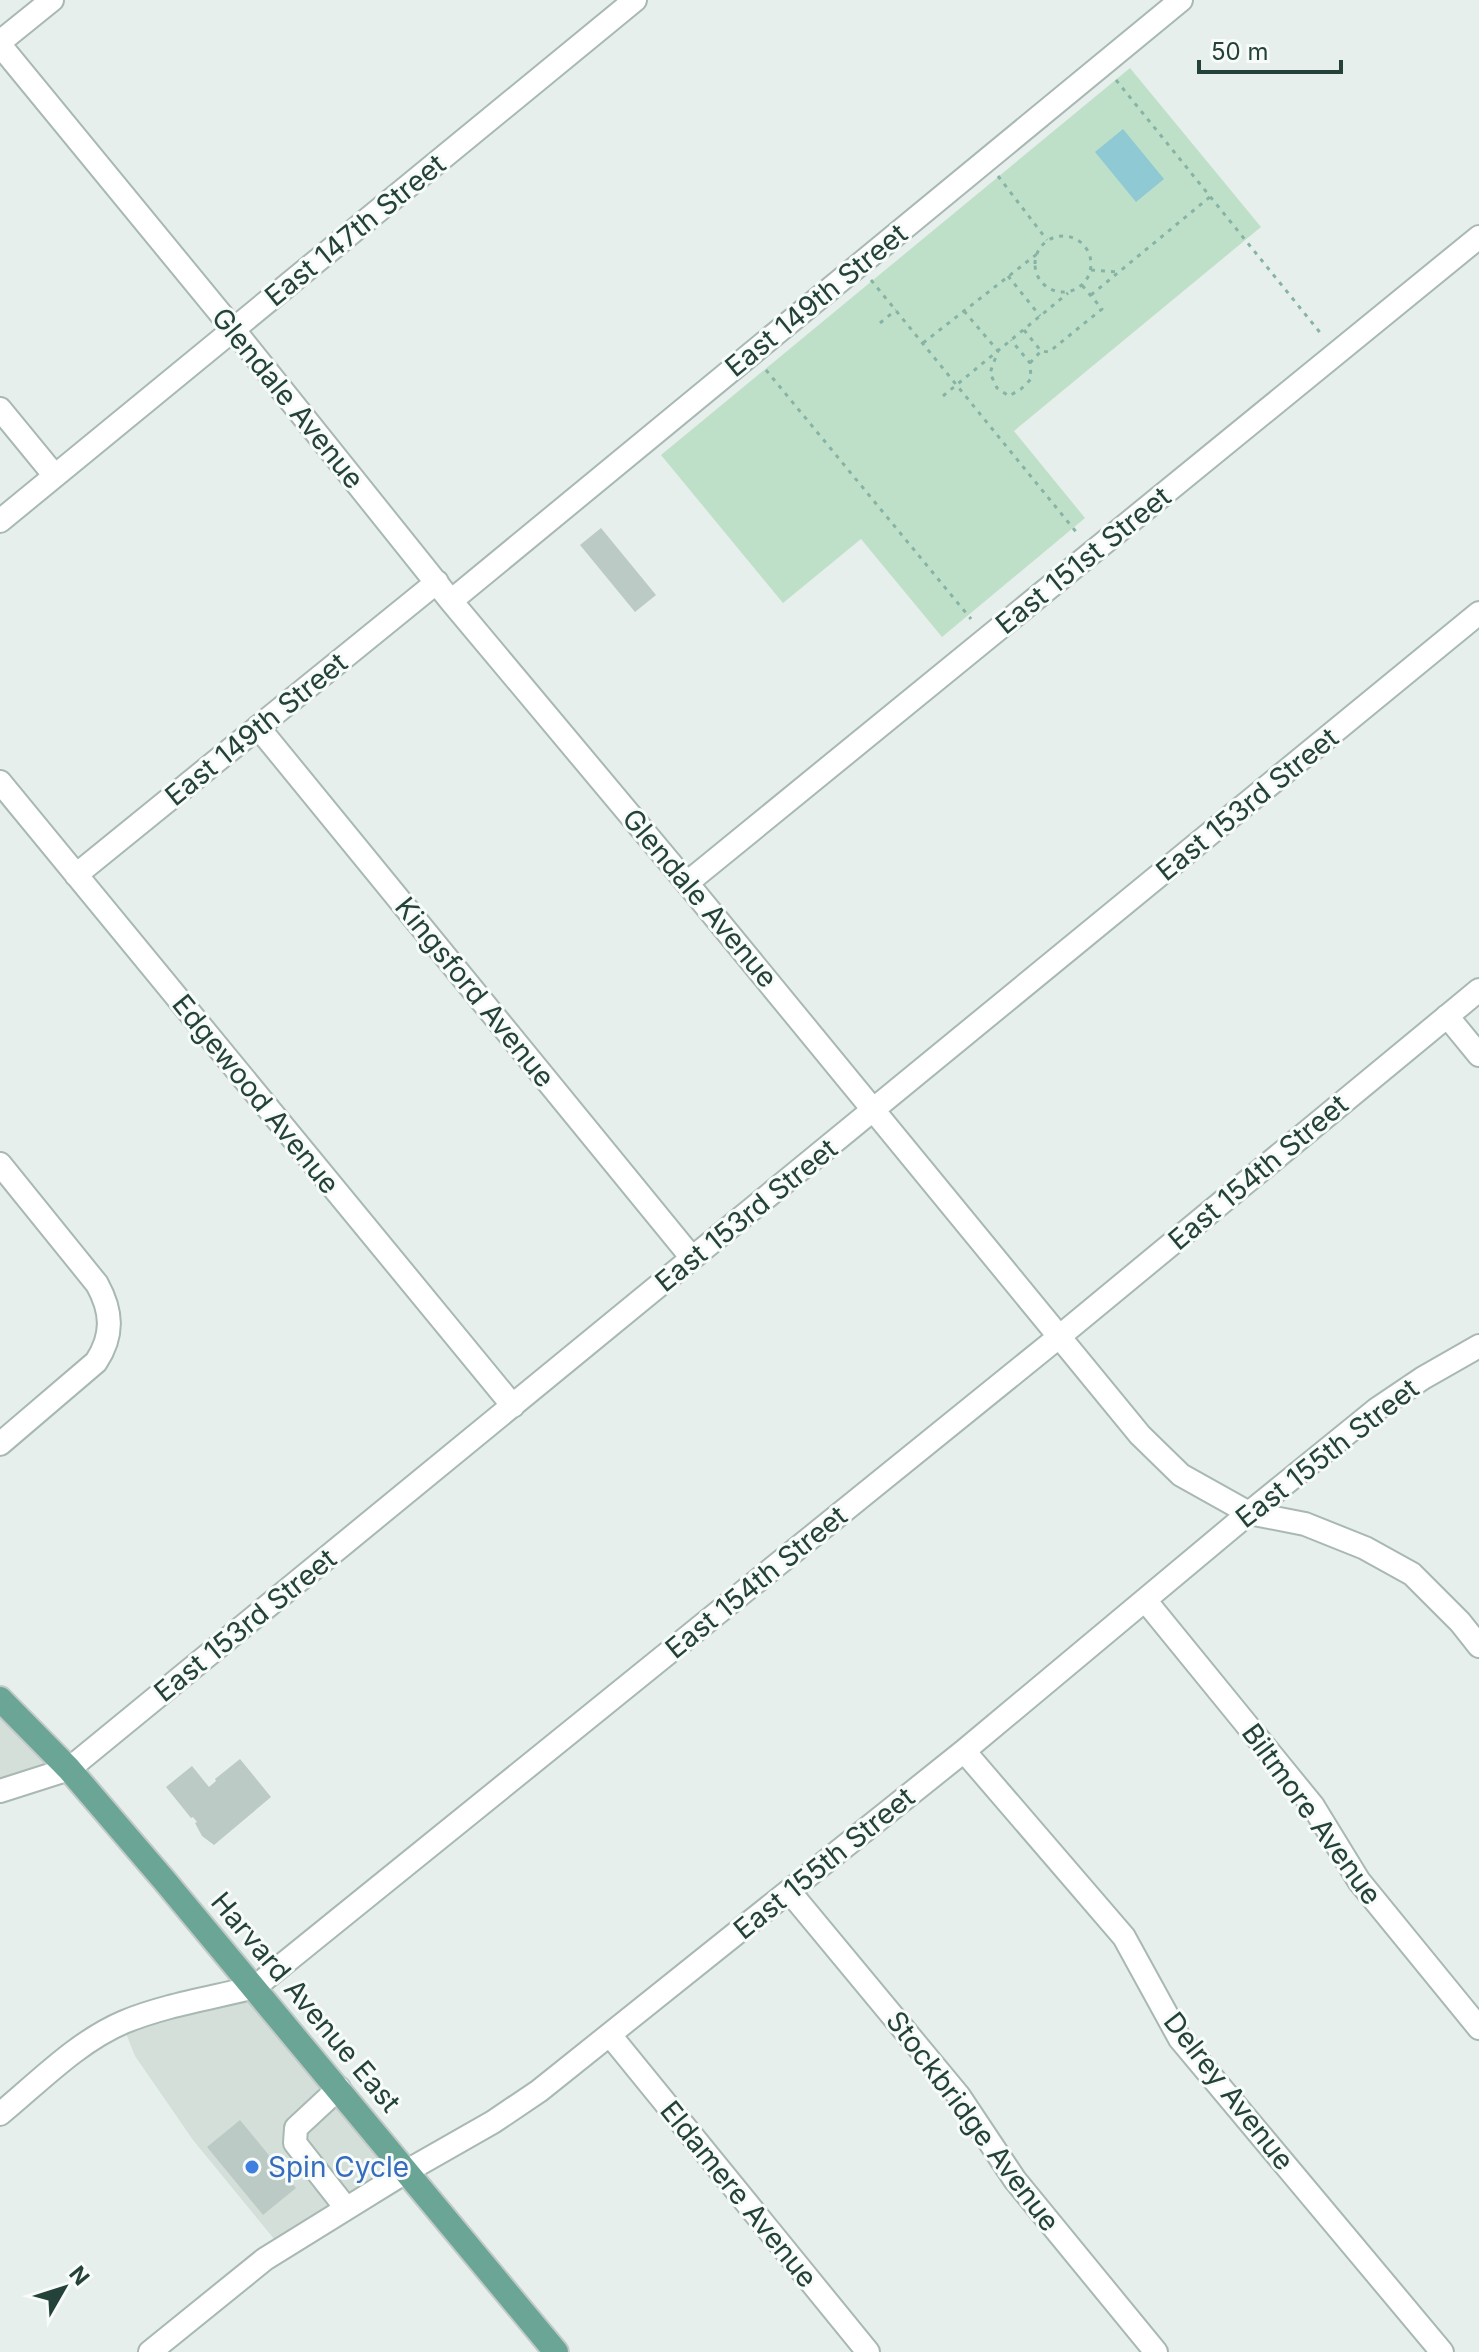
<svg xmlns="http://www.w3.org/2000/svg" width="1479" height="2352" viewBox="0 0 1479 2352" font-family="Inter,sans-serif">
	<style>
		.built { fill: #d4dfda }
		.green { fill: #bfe0c8 }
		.water { fill: #8ec9d4 }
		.building { fill: #bbcac4 }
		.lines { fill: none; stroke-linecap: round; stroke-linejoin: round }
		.minor-casing { stroke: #a8b8b2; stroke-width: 26 }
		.major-casing { stroke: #c2cac8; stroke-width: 28 }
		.path { stroke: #86b3a5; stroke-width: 3; stroke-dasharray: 4 6; stroke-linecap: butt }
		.minor { stroke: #fff; stroke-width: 22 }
		.major { stroke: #6aa596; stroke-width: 24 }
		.shop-dot { fill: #3f7fe0; stroke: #f7fbf9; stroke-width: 3 }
		.labels { text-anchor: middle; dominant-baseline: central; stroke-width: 6; stroke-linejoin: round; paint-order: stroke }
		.street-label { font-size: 28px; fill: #24423a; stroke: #f7fbf9 }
		.shop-label { font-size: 28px; fill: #366cbe; stroke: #f7fbf9; text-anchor: start }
	</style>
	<rect width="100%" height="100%" fill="#e6efeb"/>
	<path class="built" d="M 0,1699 L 69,1769 L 0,1791 Z
		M 255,1987 L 416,2182 L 288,2256 L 193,2140 L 135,2056 L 122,2023 Z"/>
	<path class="green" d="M 1130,68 L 1261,227 L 1014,431 L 1085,518 L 942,637 L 861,539 L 783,603 L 661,455 Z"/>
	<path class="water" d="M 1123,129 L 1164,179 L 1136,202 L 1095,152 Z"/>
	<path class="building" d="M 601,528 L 656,595 L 635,612 L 580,545 Z
		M 240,1759 L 271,1797 L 214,1845 L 202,1836 L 195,1823 L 197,1822 L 193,1817 L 191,1818 L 166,1787 L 192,1766 L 209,1787 L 216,1781 L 215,1779 Z
		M 240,2120 L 296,2188 L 263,2215 L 207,2147 Z"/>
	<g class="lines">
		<g class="minor-casing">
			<path id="minor" d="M 0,42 L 52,0
				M 0,45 L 234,330 L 451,601 L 687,883 L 1140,1435 L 1181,1475 L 1249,1513 L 1305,1524 L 1365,1548 L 1412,1574 L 1460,1622 L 1479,1646
				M 0,409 L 55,476
				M 0,521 L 635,0
				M 451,601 L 1181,0
				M 258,727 L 692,1258
				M 0,782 L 513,1406
				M 76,875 L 437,582
				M 687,883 L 1479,237
				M 1447,1016 L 1479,1055
				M 0,1164 L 97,1284 C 112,1311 114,1335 96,1362 L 0,1444
				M 1145,1600 L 1313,1806 L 1359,1881 L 1479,2028
				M 964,1751 L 1124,1937 L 1180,2039 L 1442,2352
				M 0,1791 L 69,1769 L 1479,613
				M 789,1891 L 959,2096 L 1015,2180 L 1156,2352
				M 610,2035 L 868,2352
				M 339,2088 L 296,2128 L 295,2143 L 346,2208
				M 0,2114 C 39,2082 77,2042 124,2022 C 165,2005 212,1998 255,1987 L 1060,1336 L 1479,990
				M 150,2352 L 265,2259 L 407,2171 L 493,2122 L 539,2091 L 964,1751 L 1249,1513 L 1377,1409 L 1423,1378 L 1479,1346"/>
		</g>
		<g class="major-casing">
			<path id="major" d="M 0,1699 L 69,1769 L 164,1880 L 556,2352"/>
		</g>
		<path class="path" d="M 1116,80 L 1322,335
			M 998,176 L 1047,240
			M1035 264a28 28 0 1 1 56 0a28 28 0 1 1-56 0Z
			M 1091,270 L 1119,272
			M 1008,276 L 1040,316
			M 871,280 L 1077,533
			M 1091,295 L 1211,196
			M 964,311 L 998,351 L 990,373 L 997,388 L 1009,396 L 1021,389 L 1031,379 L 1030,363 L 1011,340
			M 880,323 L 896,310
			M 1024,330 L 1041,351 L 1049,352 L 1102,309 L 1081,284
			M 923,343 L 1037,254
			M 1030,363 L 1041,351
			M 766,370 L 971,619
			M 943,396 L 1068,293"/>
		<use href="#minor" class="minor"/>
		<use href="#major" class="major"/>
	</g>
	<circle class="shop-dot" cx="252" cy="2167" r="8"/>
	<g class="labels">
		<g class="street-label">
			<text transform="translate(355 230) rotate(-39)">East 147th Street</text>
			<text transform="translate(816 300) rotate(-39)">East 149th Street</text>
			<text transform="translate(288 398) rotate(51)">Glendale Avenue</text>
			<text transform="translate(1083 560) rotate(-39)">East 151st Street</text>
			<text transform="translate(256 729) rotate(-39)">East 149th Street</text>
			<text transform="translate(1247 804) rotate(-39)">East 153rd Street</text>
			<text transform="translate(700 898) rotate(50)">Glendale Avenue</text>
			<text transform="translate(475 992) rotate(51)">Kingsford Avenue</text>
			<text transform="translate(256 1094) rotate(51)">Edgewood Avenue</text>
			<text transform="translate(1258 1172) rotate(-40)">East 154th Street</text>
			<text transform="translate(746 1215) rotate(-39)">East 153rd Street</text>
			<text transform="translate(1327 1453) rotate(-38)">East 155th Street</text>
			<text transform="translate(756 1582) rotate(-39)">East 154th Street</text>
			<text transform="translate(245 1625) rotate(-39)">East 153rd Street</text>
			<text transform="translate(1312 1814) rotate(54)">Biltmore Avenue</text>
			<text transform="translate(824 1863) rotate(-39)">East 155th Street</text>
			<text transform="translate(306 2002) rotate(50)">Harvard Avenue East</text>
			<text transform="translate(1229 2091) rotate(52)">Delrey Avenue</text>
			<text transform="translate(973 2121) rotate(53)">Stockbridge Avenue</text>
			<text transform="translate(739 2194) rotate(51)">Eldamere Avenue</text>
		</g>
		<g class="shop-label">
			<text x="268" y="2167">Spin Cycle</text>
		</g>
	</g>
	<g transform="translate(64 2288) rotate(51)" stroke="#f7fbf9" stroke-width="6" paint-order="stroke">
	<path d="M0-6L14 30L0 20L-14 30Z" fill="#24423a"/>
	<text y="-12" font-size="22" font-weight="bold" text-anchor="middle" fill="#24423a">N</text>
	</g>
	<path d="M1199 60v12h142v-12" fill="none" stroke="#24423a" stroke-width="4"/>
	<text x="1211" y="60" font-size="24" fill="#24423a" stroke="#f7fbf9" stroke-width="6" paint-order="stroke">50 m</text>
</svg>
